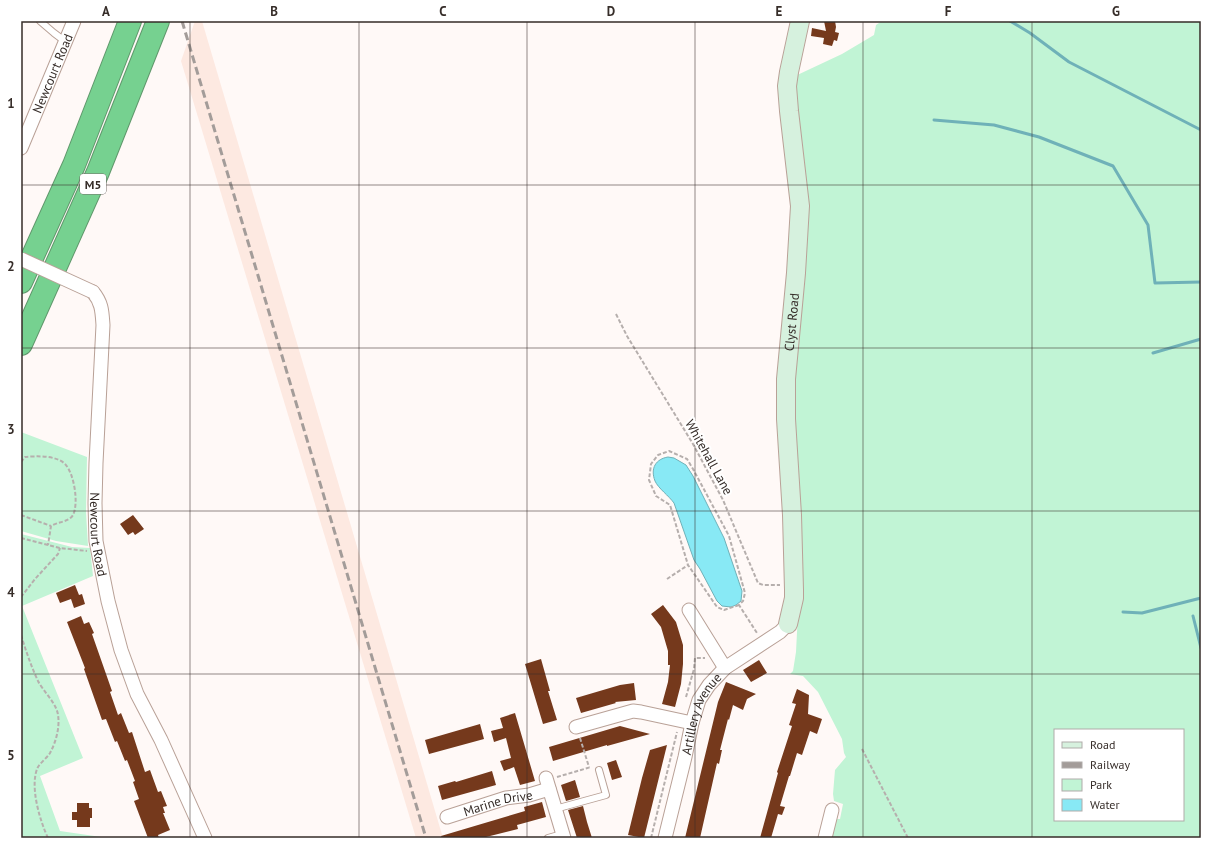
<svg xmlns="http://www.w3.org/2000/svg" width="1222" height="859" viewBox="0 0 1222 859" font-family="'PT Sans',sans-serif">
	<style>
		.built { fill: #fde9e1 }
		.green { fill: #c1f4d5; fill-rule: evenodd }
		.water { fill: #88e9f5; stroke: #6fb1b8 }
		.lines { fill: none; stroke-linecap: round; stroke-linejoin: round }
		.stream { stroke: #6fb1b8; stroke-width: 3 }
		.building { fill: #75391c }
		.lane-casing { stroke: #b9a197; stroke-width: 8 }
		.street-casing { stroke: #b9a197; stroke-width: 15 }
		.secondary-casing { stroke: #b9a197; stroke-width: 20 }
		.highway-casing { stroke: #60986c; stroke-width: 24 }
		.path { stroke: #b6afad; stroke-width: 2; stroke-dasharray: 4 2; stroke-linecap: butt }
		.lane { stroke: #fff; stroke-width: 6 }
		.street { stroke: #fff; stroke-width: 13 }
		.secondary { stroke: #d6f1de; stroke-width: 18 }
		.highway { stroke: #76d190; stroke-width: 22 }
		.rail { stroke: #a39c99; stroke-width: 3; stroke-dasharray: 8 4; stroke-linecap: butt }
		.street-bridge-casing { stroke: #b9a197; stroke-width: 15; stroke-linecap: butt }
		.street-bridge { stroke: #fff; stroke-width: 13 }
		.grid { fill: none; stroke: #362d29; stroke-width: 1; stroke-opacity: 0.55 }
		.labels { text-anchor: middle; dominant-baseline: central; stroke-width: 4; stroke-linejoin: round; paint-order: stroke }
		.shield { fill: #fff; stroke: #726c69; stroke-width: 1 }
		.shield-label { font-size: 12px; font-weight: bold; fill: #362d29 }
		.street-label { font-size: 13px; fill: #362d29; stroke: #fff }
		.neatline { fill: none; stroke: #362d29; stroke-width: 1.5 }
		.grid-label { font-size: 13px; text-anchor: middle; font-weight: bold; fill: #362d29 }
	</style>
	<rect width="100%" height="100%" fill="#fff9f7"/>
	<path class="built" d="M 195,21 L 202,21 L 443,838 L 416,838 L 181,61 Z"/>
	<path class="green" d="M 882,21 L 1201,21 L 1201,838 L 830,838 L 835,819 L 840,819 L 843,804 L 834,801 L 833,794 L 835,770 L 846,757 L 844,753 L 842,739 L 818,692 L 803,676 L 790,674 L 793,671 L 796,652 L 800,573 L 795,393 L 796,355 L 804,278 L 806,270 L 806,200 L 793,77 L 842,54 L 874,35 L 876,25 ZM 1055,730 L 1183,730 L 1183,820 L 1055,820 Z
		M 21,432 L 87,457 L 86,512 L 88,546 L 56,541 L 21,531 Z
		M 21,534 L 72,547 L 90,548 L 93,576 L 22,606 L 83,758 L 40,776 L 60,831 L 108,838 L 21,838 Z"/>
	<path class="water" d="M 668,457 L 674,458 L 686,465 L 693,476 L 724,538 L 742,591 L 741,601 L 736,605 L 731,607 L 722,606 L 717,601 L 700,569 L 694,560 L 674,503 C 669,496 658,488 655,481 C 650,468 656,459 668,457 Z"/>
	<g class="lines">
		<path class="stream" d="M 1010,21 L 1030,33 L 1069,62 L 1201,130
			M 934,120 L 994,125 L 1039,137 L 1113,166 L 1148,225 L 1155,283 L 1201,282
			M 1153,353 L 1201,339
			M 1123,612 L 1142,613 L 1201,598
			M 1193,616 L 1201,648"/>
	</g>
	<path class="building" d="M 824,21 L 835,21 L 836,27 L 835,32 L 839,33 L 837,41 L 834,40 L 832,46 L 823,44 L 824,38 L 811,36 L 812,28 L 826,31 Z
		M 133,515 L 144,529 L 135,535 L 133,532 L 128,535 L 120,524 Z
		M 75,585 L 79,595 L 82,594 L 85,604 L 74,608 L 71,599 L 60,603 L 56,593 Z
		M 663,605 L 676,622 L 683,645 L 683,664 L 681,684 L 675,707 L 662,704 L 668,682 L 670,665 L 668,665 L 668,651 L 661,627 L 651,614 Z
		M 81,616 L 84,624 L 89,622 L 94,633 L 92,634 L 112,691 L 110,692 L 118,715 L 121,713 L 129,733 L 132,732 L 145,772 L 150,770 L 158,792 L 161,791 L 167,806 L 163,807 L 165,813 L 163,813 L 170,830 L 158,835 L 159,838 L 148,838 L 134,801 L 139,799 L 133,782 L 135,781 L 127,760 L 125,761 L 117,741 L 115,742 L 106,719 L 102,720 L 84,669 L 85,668 L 67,622 Z
		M 541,659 L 550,691 L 548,691 L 557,720 L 543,724 L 525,664 Z
		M 759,660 L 767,673 L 751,682 L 743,670 Z
		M 726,682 L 756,694 L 747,699 L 743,710 L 733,705 L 729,720 L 728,719 L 720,750 L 722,750 L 719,764 L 717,763 L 700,838 L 685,838 L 718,702 Z
		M 634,683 L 636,700 L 615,702 L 616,703 L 581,713 L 576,698 L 620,685 Z
		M 797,689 L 809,695 L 808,714 L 822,719 L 817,734 L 810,731 L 802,755 L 797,753 L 790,776 L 789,776 L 780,806 L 785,807 L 782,815 L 778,814 L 771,838 L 760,838 L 778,773 L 777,772 L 792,726 L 789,725 L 796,704 L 792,703 Z
		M 515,713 L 535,781 L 520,785 L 514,767 L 504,771 L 500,761 L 511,758 L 506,738 L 494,742 L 491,731 L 503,728 L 500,718 Z
		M 480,724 L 484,739 L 429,754 L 425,740 Z
		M 620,726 L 650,734 L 607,746 L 607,745 L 553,761 L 549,747 Z
		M 667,745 L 644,838 L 628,835 L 642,778 L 650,750 Z
		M 616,760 L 622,777 L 612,780 L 607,763 Z
		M 492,771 L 496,785 L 442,800 L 438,786 L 455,781 L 456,782 Z
		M 575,780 L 580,797 L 566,801 L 561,785 Z
		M 542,802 L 546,817 L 517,825 L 518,829 L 482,838 L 442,838 L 441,836 L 525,811 L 524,807 Z
		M 77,803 L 89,803 L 89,808 L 92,808 L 92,818 L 90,818 L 90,827 L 77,827 L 77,820 L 72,820 L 72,812 L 77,812 Z
		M 583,806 L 587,822 L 592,838 L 577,838 L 568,810 Z"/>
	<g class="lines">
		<g class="lane-casing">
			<path id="lane" d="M 40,21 L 54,33 L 66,42
				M 555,809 L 606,795 L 599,770
				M 548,838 L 562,834"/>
		</g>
		<g class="street-casing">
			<g id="street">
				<path id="s1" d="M 21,148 L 74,21"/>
				<path id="s2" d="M 93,292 C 102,303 102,311 103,325 L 96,463 L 95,503 L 96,541 L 108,601 L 121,650 L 137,694 L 161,740 L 205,838"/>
				<path d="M 689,610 L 725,668"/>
				<path d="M 576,727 L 633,711 L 641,712 L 692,723"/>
				<path d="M 546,778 L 564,838"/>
				<path id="s3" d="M 447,817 L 506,798 L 529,795 L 549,789"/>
				<path id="s4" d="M 665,838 L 685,757 L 692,723 L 699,700 L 709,685 L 725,668 L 780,632 L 788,624"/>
				<path d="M 825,838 L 832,810"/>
			</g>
		</g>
		<g class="secondary-casing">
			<g id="secondary">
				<path id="s5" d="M 788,624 L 794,598 L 794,590 L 792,515 L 786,419 L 786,379 L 796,273 L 800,206 L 789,111 L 787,86 L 789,72 L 800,21"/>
			</g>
		</g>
		<g class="highway-casing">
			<path id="highway" d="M 21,282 L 74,165 L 130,21
				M 21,344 L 98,172 L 158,21"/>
		</g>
		<path class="path" d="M 616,314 L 627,336 L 693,444 L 723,500 L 758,583 L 763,585 L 780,585
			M 21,462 L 25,457 C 36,456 56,455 65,464 C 74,473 79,503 73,515 C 69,522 57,522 51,526 L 48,545
			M 21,515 L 51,526
			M 21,538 L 60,548 L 87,551
			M 667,579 L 688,565
			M 21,597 L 35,579 L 58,554 L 60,548
			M 739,605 L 724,610 L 717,607 L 688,565 L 670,505 L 656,496 L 649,480 L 651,464 L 658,455 L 669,451 L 687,459 L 693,469 L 729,536 L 745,593 L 743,601 L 739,605 L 757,633
			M 21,635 C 26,651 31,666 38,681 C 43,691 57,704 58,715 C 60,727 56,742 50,753 C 47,758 41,762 38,767 C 29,785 40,821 48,838
			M 686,697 L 694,669 L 695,658 L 705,658
			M 580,738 L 589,767
			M 862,749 L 908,838
			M 557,777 L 591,767
			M 651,838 L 677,732"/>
		<use href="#lane" class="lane"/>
		<use href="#street" class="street"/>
		<use href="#secondary" class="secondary"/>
		<use href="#highway" class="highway"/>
		<path class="rail" d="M 182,21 L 426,838"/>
		<g class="street-bridge-casing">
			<path id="street-bridge" d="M 21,259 L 93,292"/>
		</g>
		<use href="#street-bridge" class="street-bridge"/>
	</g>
	<path class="grid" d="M 190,21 L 190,838M 359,21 L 359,838M 527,21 L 527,838M 695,21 L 695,838M 863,21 L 863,838M 1032,21 L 1032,838M 21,185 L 1201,185M 21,348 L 1201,348M 21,511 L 1201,511M 21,674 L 1201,674"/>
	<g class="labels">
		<rect class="shield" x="80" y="174" width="26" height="20" rx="3"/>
		<g class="shield-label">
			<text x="93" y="184">M5</text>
		</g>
		<g class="street-label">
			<text stroke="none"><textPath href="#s1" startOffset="81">Newcourt Road</textPath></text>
			<text stroke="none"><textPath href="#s5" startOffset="303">Clyst Road</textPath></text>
			<text transform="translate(709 457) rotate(61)">Whitehall Lane</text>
			<text stroke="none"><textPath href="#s2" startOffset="245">Newcourt Road</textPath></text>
			<text stroke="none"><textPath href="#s4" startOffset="130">Artillery Avenue</textPath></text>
			<text stroke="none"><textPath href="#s3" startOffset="53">Marine Drive</textPath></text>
		</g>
	</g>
	<rect width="1222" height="859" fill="none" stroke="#ffffff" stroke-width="44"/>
	<rect x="1054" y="729" width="130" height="92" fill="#ffffff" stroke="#afaba9"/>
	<rect x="1062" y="742" width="20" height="6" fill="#d6f1de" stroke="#afaba9"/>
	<text x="1090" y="749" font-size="12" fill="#362d29">Road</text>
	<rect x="1062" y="762" width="20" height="6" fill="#a39c99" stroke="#afaba9"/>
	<text x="1090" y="769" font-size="12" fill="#362d29">Railway</text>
	<rect x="1062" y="779" width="20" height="12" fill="#c1f4d5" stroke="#afaba9"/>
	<text x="1090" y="789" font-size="12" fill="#362d29">Park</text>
	<rect x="1062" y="799" width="20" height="12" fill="#88e9f5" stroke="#afaba9"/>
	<text x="1090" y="809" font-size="12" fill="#362d29">Water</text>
	<rect x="22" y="22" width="1178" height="815" class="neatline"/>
	<g class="grid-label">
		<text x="106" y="16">A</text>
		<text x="274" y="16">B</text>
		<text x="443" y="16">C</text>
		<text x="611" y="16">D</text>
		<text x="779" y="16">E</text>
		<text x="948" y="16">F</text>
		<text x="1116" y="16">G</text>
		<text x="11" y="108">1</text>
		<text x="11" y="271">2</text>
		<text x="11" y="434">3</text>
		<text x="11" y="597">4</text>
		<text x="11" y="760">5</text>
	</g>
</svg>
